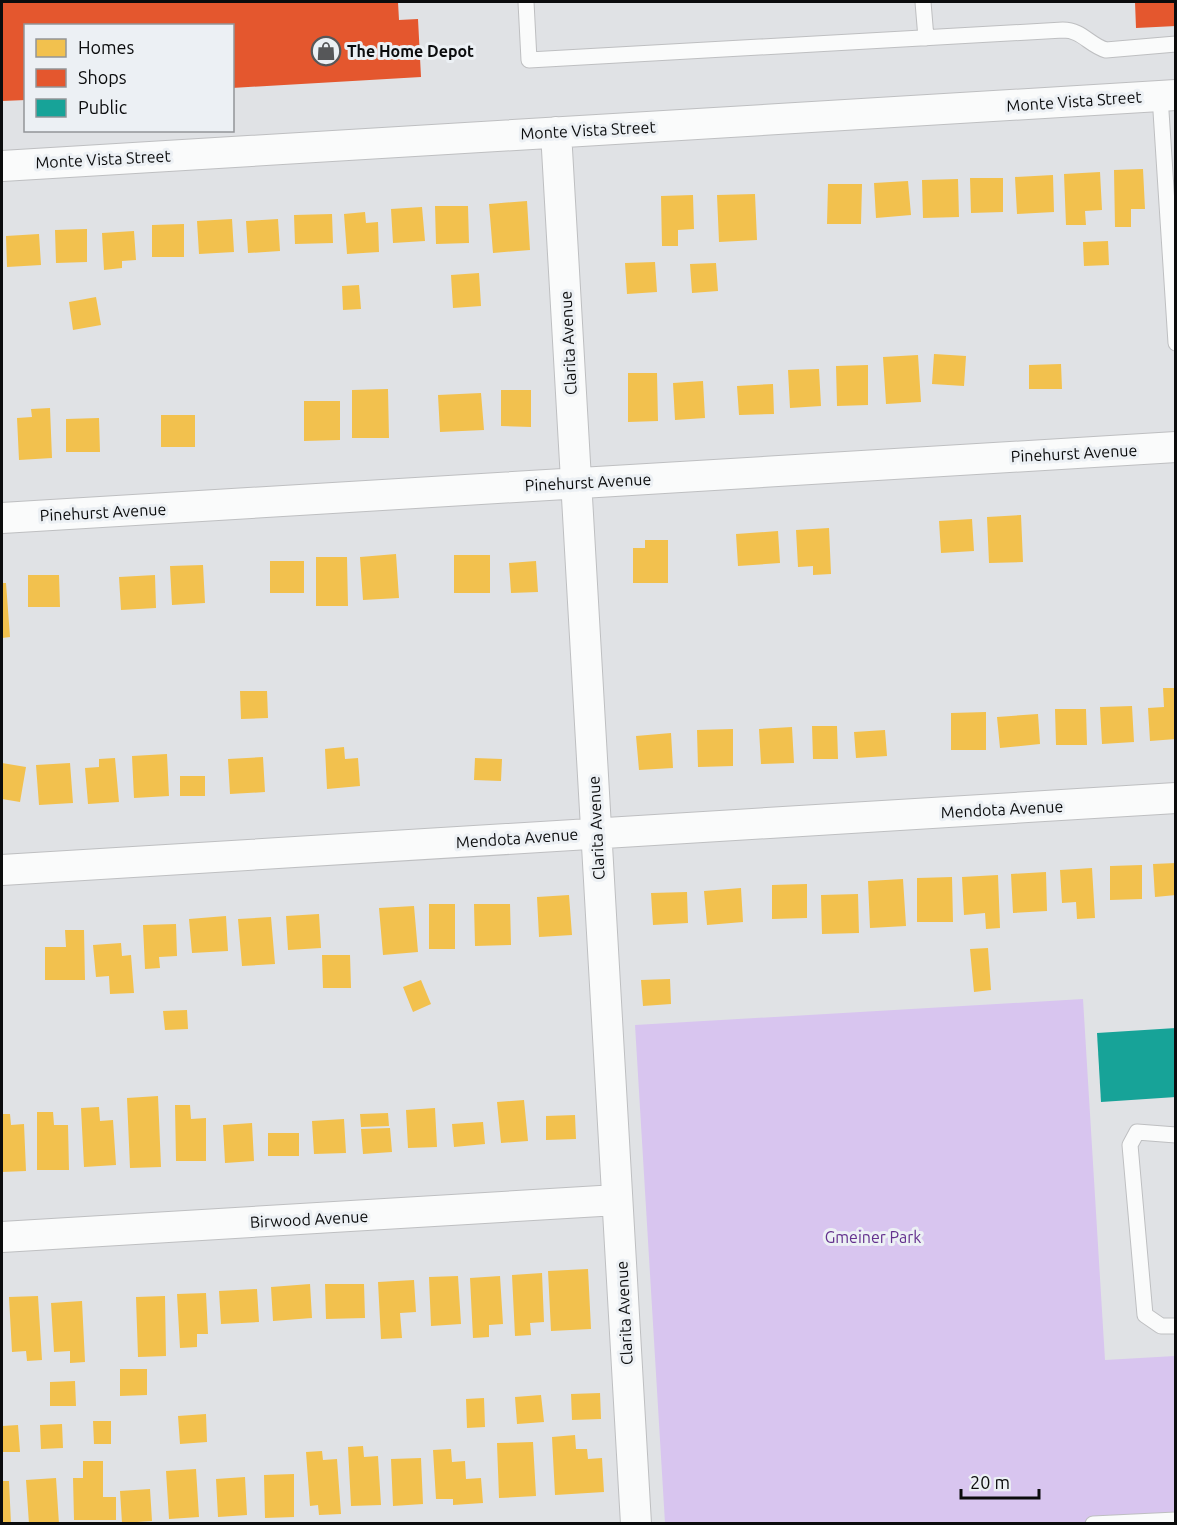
<svg xmlns="http://www.w3.org/2000/svg" width="1177" height="1525" viewBox="0 0 1177 1525" font-family="Ubuntu,sans-serif">
	<style>
		.green { fill: #d8c5ef }
		.homes { fill: #f2c14e }
		.shops { fill: #e4572e }
		.public { fill: #17a398 }
		.lines { fill: none; stroke-linecap: round; stroke-linejoin: round }
		.service-casing { stroke: #bebfc1; stroke-width: 17 }
		.minor-casing { stroke: #bebfc1; stroke-width: 32 }
		.service { stroke: #fafbfb; stroke-width: 15 }
		.minor { stroke: #fafbfb; stroke-width: 30 }
		.labels { text-anchor: middle; dominant-baseline: central; stroke-width: 6; stroke-linejoin: round; paint-order: stroke }
		.poi-label { font-size: 16px; font-weight: bold; fill: #0b0c0d; stroke: #ecf0f4; text-anchor: start }
		.street-label { font-size: 16px; fill: #0b0c0d; stroke: #ecf0f4 }
		.park-label { font-size: 16px; fill: #63308d; stroke: #ecf0f4 }
	</style>
	<rect width="100%" height="100%" fill="#e0e2e5"/>
	<path class="green" d="M 1083,999 L 1105,1360 L 1175,1356 L 1175,1523 L 665,1523 L 635,1025 Z"/>
	<path class="homes" d="M 1143,169 L 1145,209 L 1131,209 L 1131,227 L 1115,227 L 1114,170 Z
		M 1100,172 L 1102,210 L 1085,211 L 1086,225 L 1066,225 L 1064,174 Z
		M 1053,175 L 1054,212 L 1017,214 L 1015,177 Z
		M 970,178 L 1003,178 L 1003,212 L 971,213 Z
		M 958,179 L 959,217 L 923,218 L 922,180 Z
		M 908,181 L 911,215 L 876,218 L 874,183 Z
		M 828,184 L 862,184 L 861,224 L 827,224 Z
		M 755,194 L 757,240 L 719,242 L 717,195 Z
		M 693,195 L 694,229 L 678,230 L 678,246 L 662,246 L 661,196 Z
		M 527,201 L 530,250 L 493,253 L 489,204 Z
		M 435,206 L 468,206 L 469,243 L 436,244 Z
		M 422,207 L 425,241 L 393,243 L 391,209 Z
		M 365,212 L 366,223 L 378,222 L 379,252 L 347,254 L 344,214 Z
		M 332,214 L 333,243 L 295,244 L 294,215 Z
		M 232,219 L 234,252 L 199,254 L 197,221 Z
		M 278,219 L 280,251 L 248,253 L 246,221 Z
		M 184,224 L 184,257 L 152,257 L 152,225 Z
		M 87,229 L 87,262 L 56,263 L 55,230 Z
		M 134,231 L 136,260 L 122,261 L 122,268 L 104,270 L 102,233 Z
		M 39,234 L 41,265 L 7,267 L 6,236 Z
		M 1108,241 L 1109,265 L 1084,266 L 1083,242 Z
		M 655,262 L 657,292 L 627,294 L 625,263 Z
		M 716,263 L 718,291 L 692,293 L 690,264 Z
		M 479,273 L 481,306 L 453,308 L 451,275 Z
		M 359,285 L 361,309 L 343,310 L 342,286 Z
		M 96,297 L 101,325 L 73,330 L 69,302 Z
		M 934,354 L 966,356 L 964,386 L 932,384 Z
		M 918,355 L 921,402 L 886,404 L 883,357 Z
		M 1061,364 L 1062,389 L 1029,389 L 1029,365 Z
		M 868,365 L 868,405 L 837,406 L 836,366 Z
		M 819,369 L 821,406 L 790,408 L 788,370 Z
		M 628,373 L 657,373 L 658,421 L 628,422 Z
		M 703,381 L 705,418 L 675,420 L 673,383 Z
		M 773,384 L 774,414 L 739,415 L 737,386 Z
		M 388,389 L 389,438 L 352,438 L 352,390 Z
		M 501,390 L 531,390 L 531,427 L 501,426 Z
		M 481,393 L 484,430 L 440,432 L 438,395 Z
		M 304,401 L 340,401 L 340,440 L 304,441 Z
		M 50,408 L 52,458 L 19,460 L 17,418 L 32,417 L 31,409 Z
		M 161,415 L 195,415 L 195,447 L 161,447 Z
		M 99,418 L 100,452 L 66,452 L 66,419 Z
		M 1021,515 L 1023,562 L 989,563 L 987,517 Z
		M 972,519 L 974,551 L 941,553 L 939,521 Z
		M 829,528 L 831,574 L 813,575 L 813,566 L 798,567 L 796,530 Z
		M 778,531 L 780,563 L 738,566 L 736,534 Z
		M 645,540 L 668,540 L 668,583 L 633,583 L 633,548 L 645,548 Z
		M 396,554 L 399,598 L 363,600 L 360,557 Z
		M 454,555 L 490,555 L 490,593 L 454,593 Z
		M 316,557 L 347,557 L 348,606 L 316,606 Z
		M 270,561 L 304,561 L 304,593 L 270,593 Z
		M 536,561 L 538,592 L 511,593 L 509,563 Z
		M 203,565 L 205,603 L 172,605 L 170,566 Z
		M 28,575 L 59,575 L 60,607 L 28,607 Z
		M 155,575 L 156,608 L 121,610 L 119,577 Z
		M 2,583 L 6,583 L 10,637 L 2,638 Z
		M 1163,688 L 1176,688 L 1176,739 L 1150,741 L 1148,708 L 1164,707 Z
		M 240,691 L 267,691 L 268,718 L 241,719 Z
		M 1132,706 L 1134,742 L 1102,744 L 1100,707 Z
		M 1055,709 L 1086,709 L 1087,745 L 1056,745 Z
		M 986,712 L 986,750 L 951,750 L 951,713 Z
		M 1038,714 L 1040,744 L 1000,748 L 997,717 Z
		M 812,726 L 837,726 L 838,759 L 813,759 Z
		M 792,727 L 794,763 L 761,764 L 759,729 Z
		M 733,729 L 733,766 L 698,767 L 697,730 Z
		M 885,730 L 887,756 L 856,758 L 854,732 Z
		M 671,733 L 673,768 L 639,770 L 636,736 Z
		M 344,747 L 345,759 L 358,758 L 360,786 L 327,789 L 325,749 Z
		M 167,754 L 169,796 L 134,798 L 132,756 Z
		M 263,757 L 265,792 L 230,794 L 228,759 Z
		M 115,758 L 119,802 L 88,804 L 85,768 L 99,767 L 99,759 Z
		M 475,758 L 502,759 L 501,781 L 474,780 Z
		M 2,763 L 26,767 L 20,802 L 2,799 Z
		M 70,763 L 73,803 L 39,805 L 36,765 Z
		M 180,776 L 205,776 L 205,796 L 180,796 Z
		M 1176,863 L 1176,895 L 1155,897 L 1153,864 Z
		M 1142,865 L 1142,899 L 1110,900 L 1110,866 Z
		M 1092,868 L 1095,918 L 1077,919 L 1076,902 L 1062,903 L 1060,870 Z
		M 1046,872 L 1047,911 L 1013,913 L 1011,874 Z
		M 998,875 L 1000,928 L 986,929 L 985,913 L 964,915 L 962,877 Z
		M 952,877 L 953,922 L 917,922 L 917,878 Z
		M 903,879 L 906,926 L 870,928 L 868,881 Z
		M 807,884 L 807,918 L 772,919 L 772,885 Z
		M 741,888 L 743,922 L 707,925 L 704,891 Z
		M 687,892 L 688,923 L 653,925 L 651,893 Z
		M 858,894 L 859,933 L 822,934 L 821,895 Z
		M 569,895 L 572,935 L 539,937 L 537,897 Z
		M 429,904 L 455,904 L 455,949 L 429,949 Z
		M 474,904 L 510,904 L 511,945 L 475,946 Z
		M 414,906 L 418,952 L 383,955 L 379,908 Z
		M 319,914 L 321,948 L 288,950 L 286,916 Z
		M 226,916 L 228,951 L 192,953 L 189,919 Z
		M 271,917 L 275,964 L 242,966 L 238,919 Z
		M 176,924 L 177,956 L 159,957 L 160,968 L 145,969 L 143,925 Z
		M 65,930 L 84,930 L 85,980 L 45,980 L 45,947 L 66,947 Z
		M 121,943 L 122,956 L 131,955 L 134,993 L 110,994 L 109,976 L 96,977 L 93,945 Z
		M 988,948 L 991,990 L 974,992 L 970,949 Z
		M 322,955 L 350,955 L 351,988 L 323,988 Z
		M 670,979 L 671,1004 L 643,1006 L 641,980 Z
		M 421,980 L 431,1004 L 413,1012 L 403,987 Z
		M 187,1010 L 188,1029 L 165,1030 L 163,1011 Z
		M 158,1096 L 161,1167 L 130,1168 L 127,1098 Z
		M 524,1100 L 528,1141 L 501,1143 L 497,1102 Z
		M 175,1105 L 190,1105 L 191,1119 L 206,1118 L 206,1161 L 176,1161 Z
		M 99,1107 L 100,1121 L 113,1120 L 116,1165 L 84,1167 L 81,1108 Z
		M 435,1108 L 437,1147 L 408,1148 L 406,1110 Z
		M 37,1112 L 53,1112 L 54,1125 L 68,1125 L 69,1170 L 37,1170 Z
		M 388,1113 L 389,1126 L 361,1127 L 360,1114 Z
		M 2,1114 L 10,1114 L 11,1125 L 24,1124 L 26,1171 L 2,1172 Z
		M 575,1115 L 576,1139 L 546,1140 L 546,1116 Z
		M 344,1119 L 346,1153 L 314,1154 L 312,1121 Z
		M 483,1122 L 485,1144 L 454,1147 L 452,1124 Z
		M 252,1123 L 254,1161 L 225,1163 L 223,1125 Z
		M 390,1128 L 392,1152 L 363,1154 L 361,1129 Z
		M 268,1133 L 299,1133 L 299,1156 L 268,1156 Z
		M 588,1269 L 591,1329 L 551,1331 L 548,1271 Z
		M 542,1273 L 544,1322 L 530,1323 L 531,1335 L 515,1336 L 512,1275 Z
		M 458,1276 L 461,1324 L 431,1326 L 429,1277 Z
		M 500,1276 L 503,1324 L 489,1325 L 489,1337 L 473,1338 L 470,1278 Z
		M 414,1280 L 416,1312 L 400,1313 L 402,1338 L 381,1339 L 378,1282 Z
		M 310,1284 L 312,1318 L 273,1321 L 271,1287 Z
		M 325,1284 L 364,1284 L 365,1318 L 326,1319 Z
		M 257,1289 L 259,1322 L 221,1324 L 219,1291 Z
		M 206,1293 L 208,1334 L 197,1334 L 197,1347 L 180,1348 L 177,1294 Z
		M 38,1296 L 42,1360 L 27,1361 L 26,1351 L 12,1352 L 9,1297 Z
		M 165,1296 L 166,1356 L 138,1357 L 136,1297 Z
		M 82,1301 L 85,1362 L 70,1363 L 70,1351 L 54,1352 L 51,1303 Z
		M 120,1369 L 147,1369 L 147,1395 L 120,1396 Z
		M 75,1381 L 76,1406 L 50,1406 L 50,1382 Z
		M 600,1393 L 601,1419 L 572,1420 L 571,1394 Z
		M 541,1395 L 544,1422 L 517,1424 L 515,1397 Z
		M 484,1398 L 485,1427 L 467,1428 L 466,1399 Z
		M 206,1414 L 207,1442 L 180,1444 L 178,1416 Z
		M 93,1421 L 111,1421 L 111,1444 L 94,1444 Z
		M 62,1424 L 63,1448 L 41,1449 L 40,1425 Z
		M 18,1425 L 20,1452 L 2,1452 L 2,1426 Z
		M 575,1435 L 576,1449 L 587,1449 L 588,1459 L 602,1458 L 604,1492 L 555,1495 L 552,1437 Z
		M 533,1442 L 536,1496 L 499,1498 L 497,1443 Z
		M 363,1446 L 364,1457 L 378,1456 L 381,1505 L 351,1506 L 348,1447 Z
		M 451,1449 L 452,1462 L 465,1461 L 466,1479 L 481,1478 L 483,1503 L 453,1505 L 453,1499 L 436,1499 L 433,1450 Z
		M 322,1451 L 323,1460 L 337,1459 L 341,1514 L 319,1515 L 318,1505 L 310,1506 L 306,1452 Z
		M 421,1458 L 423,1504 L 393,1506 L 391,1459 Z
		M 83,1461 L 103,1461 L 103,1497 L 116,1497 L 116,1520 L 74,1520 L 73,1478 L 83,1478 Z
		M 196,1469 L 199,1517 L 169,1519 L 166,1471 Z
		M 294,1474 L 294,1517 L 265,1518 L 264,1475 Z
		M 245,1477 L 247,1515 L 218,1517 L 216,1479 Z
		M 56,1478 L 59,1524 L 29,1524 L 26,1480 Z
		M 2,1481 L 9,1481 L 11,1524 L 2,1524 Z
		M 150,1489 L 152,1521 L 122,1523 L 120,1491 Z"/>
	<path class="shops" d="M 2,2 L 398,2 L 399,20 L 418,19 L 421,77 L 232,88 L 232,26 L 26,26 L 26,100 L 2,101 Z
		M 1135,2 L 1176,2 L 1176,26 L 1136,28 Z"/>
	<path class="public" d="M 1176,1028 L 1176,1097 L 1101,1102 L 1097,1033 Z"/>
	<g class="lines">
		<g class="service-casing">
			<path id="service" d="M 526,2 L 529,60 L 1063,30 C 1082,30 1089,45 1106,50 L 1176,44
				M 923,2 L 926,38
				M 1160,96 L 1176,343
				M 1176,1135 L 1137,1132 L 1130,1145 L 1145,1315 L 1161,1326 L 1176,1326
				M 1093,1524 L 1176,1520"/>
		</g>
		<g class="minor-casing">
			<path id="minor" d="M 556,132 L 636,1524
				M 2,166 L 1176,95
				M 2,518 L 1176,447
				M 2,870 L 1176,798
				M 2,1237 L 617,1200"/>
		</g>
		<use href="#service" class="service"/>
		<use href="#minor" class="minor"/>
	</g>
	<defs>
		<g id="shop-ring" transform="scale(1.5)"><circle r="9.5" fill="#ecf0f4" stroke="#565759" stroke-width="1.5"/><path d="M-5-2.5h2.3a2.7 3.5 0 0 1 5.4 0H5L5.5 6h-11ZM-1.5-2.5h3a1.5 2.3 0 0 0-3 0Z" fill="#565759"/></g>
	</defs>
	<g fill-rule="evenodd">
		<use href="#shop-ring" x="326" y="51"/>
	</g>
	<g class="labels">
		<g class="poi-label">
			<text x="347" y="51">The Home Depot</text>
		</g>
		<g class="street-label">
			<text transform="translate(1074 101) rotate(-4)">Monte Vista Street</text>
			<text transform="translate(588 130) rotate(-3)">Monte Vista Street</text>
			<text transform="translate(103 159) rotate(-3)">Monte Vista Street</text>
			<text transform="translate(568 343) rotate(-93)">Clarita Avenue</text>
			<text transform="translate(1074 453) rotate(-3)">Pinehurst Avenue</text>
			<text transform="translate(588 482) rotate(-3)">Pinehurst Avenue</text>
			<text transform="translate(103 512) rotate(-3)">Pinehurst Avenue</text>
			<text transform="translate(1002 809) rotate(-3)">Mendota Avenue</text>
			<text transform="translate(596 828) rotate(-93)">Clarita Avenue</text>
			<text transform="translate(517 838) rotate(-4)">Mendota Avenue</text>
			<text transform="translate(309 1219) rotate(-3)">Birwood Avenue</text>
			<text transform="translate(624 1313) rotate(-93)">Clarita Avenue</text>
		</g>
		<g class="park-label">
			<text x="873" y="1237">Gmeiner Park</text>
		</g>
	</g>
	<rect width="1177" height="1525" fill="none" stroke="#0b0c0d" stroke-width="6"/>
	<rect x="24" y="24" width="210" height="108" fill="#ecf0f4" stroke="#929598" stroke-width="1.5"/>
	<rect x="36" y="39" width="30" height="18" fill="#f2c14e" stroke="#929598" stroke-width="1.5"/>
	<text x="78" y="54" font-size="18" fill="#0b0c0d">Homes</text>
	<rect x="36" y="69" width="30" height="18" fill="#e4572e" stroke="#929598" stroke-width="1.5"/>
	<text x="78" y="84" font-size="18" fill="#0b0c0d">Shops</text>
	<rect x="36" y="99" width="30" height="18" fill="#17a398" stroke="#929598" stroke-width="1.5"/>
	<text x="78" y="114" font-size="18" fill="#0b0c0d">Public</text>
	<path d="M961 1489v9h78v-9" fill="none" stroke="#0b0c0d" stroke-width="3"/>
	<text x="970" y="1489" font-size="18" fill="#0b0c0d" stroke="#ecf0f4" stroke-width="4.5" paint-order="stroke">20 m</text>
</svg>
